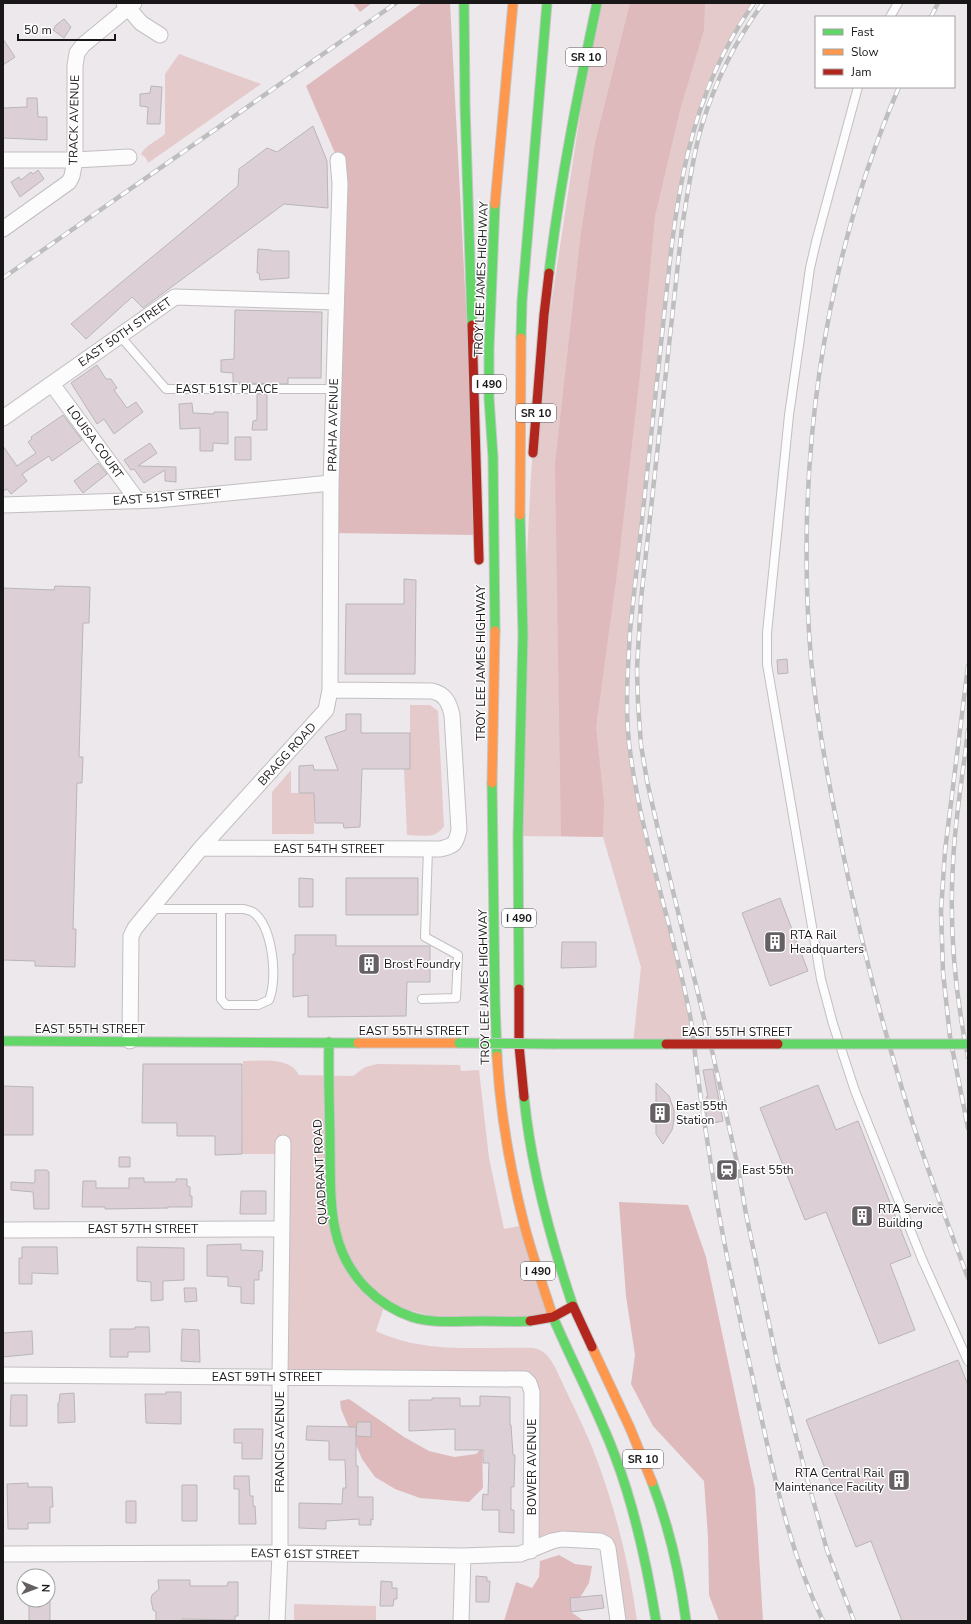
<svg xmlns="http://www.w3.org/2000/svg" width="971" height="1624" viewBox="0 0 971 1624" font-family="'Nunito Sans',sans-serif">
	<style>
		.green { fill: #e5cacc }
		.forest { fill: #debabc }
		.building { fill: #dccfd5; stroke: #b9b5b8 }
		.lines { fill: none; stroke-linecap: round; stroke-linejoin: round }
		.lane-casing { stroke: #c2bec1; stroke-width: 10 }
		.street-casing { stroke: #c2bec1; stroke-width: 17 }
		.fast-casing { stroke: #c6c4c5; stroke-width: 11 }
		.slow-casing { stroke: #c6c4c5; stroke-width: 11 }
		.jam-casing { stroke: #c6c4c5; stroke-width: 11 }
		.lane { stroke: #fcfcfc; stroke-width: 8 }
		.street { stroke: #fcfcfc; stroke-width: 15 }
		.fast { stroke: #63d668; stroke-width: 9 }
		.slow { stroke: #ff974d; stroke-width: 9 }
		.jam { stroke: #b3261e; stroke-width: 9 }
		.rail-casing { stroke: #bebebe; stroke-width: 4.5 }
		.rail { stroke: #fff; stroke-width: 3; stroke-dasharray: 9; stroke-linecap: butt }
		.fast-bridge-casing { stroke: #c6c4c5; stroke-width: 11; stroke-linecap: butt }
		.jam-bridge-casing { stroke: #c6c4c5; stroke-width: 11; stroke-linecap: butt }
		.fast-bridge { stroke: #63d668; stroke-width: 9 }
		.jam-bridge { stroke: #b3261e; stroke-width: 9 }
		.labels { text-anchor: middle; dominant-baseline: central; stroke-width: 3; stroke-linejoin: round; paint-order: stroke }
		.shield { fill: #fff; stroke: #5f5d5e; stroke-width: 1 }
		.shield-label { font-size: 11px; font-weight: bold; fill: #1a1719 }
		.street-label { font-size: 12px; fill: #1a1719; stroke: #fff }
		.poi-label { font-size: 12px; fill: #1a1719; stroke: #fff; text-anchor: start }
	</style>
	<rect width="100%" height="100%" fill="#ece8ec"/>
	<path class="green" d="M 597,3 L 754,3 C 689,94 679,185 667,292 C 661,349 655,406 648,462 C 643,505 639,548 634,590 C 629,640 624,690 629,740 C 633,778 642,814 651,851 C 667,915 685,979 694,1044 L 633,1044 L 641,967 L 603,837 L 518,836 L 523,635 L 531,475 L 537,397 Z
		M 179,54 L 261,84 L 148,163 L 146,158 L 141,154 C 146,145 157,141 165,134 L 165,74 Z
		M 410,705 L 430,705 L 438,711 L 444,826 C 435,840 423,835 407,835 L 404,769 L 410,769 Z
		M 291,770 L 291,793 L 314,793 L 314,834 L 272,834 L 272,792 Z
		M 243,1061 C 260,1061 290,1056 299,1075 L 353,1076 L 365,1067 L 377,1064 L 460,1065 L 461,1071 L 479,1070 L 489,1158 L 504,1229 L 524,1225 L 553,1317 L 452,1321 L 385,1304 L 376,1331 C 427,1355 479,1346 533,1348 C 545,1350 549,1357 555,1367 C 567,1394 581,1420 592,1447 C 614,1503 629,1561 637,1621 L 618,1621 L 600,1541 L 531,1551 L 531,1386 L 280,1377 L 283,1154 L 242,1154 Z
		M 294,1604 L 376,1606 L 376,1621 L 294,1621 Z"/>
	<path class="forest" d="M 353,3 L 372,3 L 360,12 Z
		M 422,3 L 450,3 L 478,535 L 331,533 L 338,160 L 306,86 Z
		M 630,3 L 705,3 L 704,30 L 680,110 L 655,216 L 640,374 L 619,558 L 596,727 L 604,803 L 603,837 L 561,836 L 555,464 L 581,232 L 595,143 Z
		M 619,1202 L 688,1205 L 706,1257 L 755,1489 L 763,1621 L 719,1621 L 709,1595 L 708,1537 L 704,1481 L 653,1426 L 631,1384 L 635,1355 L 626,1296 Z
		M 349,1399 L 404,1437 L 429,1451 L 454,1457 L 476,1454 L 482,1448 L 483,1488 L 469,1502 L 420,1498 L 395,1489 L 375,1477 L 362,1459 L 341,1409 L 340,1401 Z
		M 559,1555 L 575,1564 L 592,1566 L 589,1583 L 571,1612 L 584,1621 L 504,1621 L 516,1582 L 532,1588 L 539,1577 L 540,1561 Z"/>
	<path class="building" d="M 64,19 L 71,27 L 64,38 L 53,30 L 56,25 Z
		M 3,39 L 15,57 L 3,65 Z
		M 151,86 L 162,87 L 160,124 L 147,124 L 148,107 L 140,106 L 140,94 L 150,93 Z
		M 27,98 L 37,98 L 38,117 L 47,117 L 47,140 L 3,138 L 3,108 L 27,107 Z
		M 313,126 L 327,161 L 328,208 L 284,204 L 143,308 L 132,297 L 86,339 L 71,324 L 238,186 L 239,169 L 267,148 L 277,152 Z
		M 38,170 L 44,179 L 20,197 L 11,182 L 19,177 L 21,180 L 31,172 L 33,174 Z
		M 258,249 L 271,250 L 271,251 L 289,251 L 289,278 L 260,280 L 259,273 L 257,273 Z
		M 235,310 L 322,312 L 321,378 L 288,378 L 288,384 L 233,383 L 233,373 L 221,372 L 221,360 L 234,359 Z
		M 97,365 L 106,379 L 111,379 L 117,388 L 114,390 L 127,408 L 136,402 L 143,412 L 114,434 L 104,419 L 97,424 L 71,383 Z
		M 257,394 L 267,394 L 267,430 L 252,430 L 253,421 L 257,420 Z
		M 192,403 L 193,413 L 214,414 L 214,412 L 228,412 L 228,444 L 213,443 L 213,451 L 200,451 L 200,428 L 180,429 L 179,404 Z
		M 63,415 L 82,440 L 52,461 L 49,456 L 22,474 L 27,481 L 11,494 L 7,489 L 3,491 L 3,446 L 17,466 L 36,453 L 28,442 L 32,439 L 31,437 Z
		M 235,437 L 251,437 L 251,460 L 235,460 Z
		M 150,443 L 157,453 L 138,466 L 176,467 L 176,482 L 165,481 L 165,470 L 144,483 L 134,469 L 131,470 L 124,460 Z
		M 98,463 L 107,474 L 83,493 L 74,481 Z
		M 404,579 L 416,580 L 415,674 L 345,674 L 346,604 L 404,604 Z
		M 55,586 L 90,587 L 89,623 L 83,623 L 79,757 L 83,757 L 82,783 L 77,783 L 73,929 L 76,929 L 75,967 L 35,966 L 35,961 L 3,960 L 3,588 L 54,590 Z
		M 787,659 L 788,673 L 778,674 L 777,660 Z
		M 346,714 L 361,714 L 361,733 L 410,733 L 410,769 L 362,769 L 360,827 L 344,828 L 343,823 L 315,823 L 314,793 L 299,793 L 299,766 L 313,765 L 314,770 L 338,770 L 325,737 L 346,730 Z
		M 299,878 L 313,879 L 313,907 L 299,907 Z
		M 346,878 L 418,878 L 418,915 L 346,915 Z
		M 780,898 L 808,971 L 770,986 L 742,913 Z
		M 295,935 L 336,935 L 336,946 L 430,946 L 430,982 L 407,982 L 406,1016 L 308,1017 L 308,995 L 293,997 L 293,954 L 295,954 Z
		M 562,942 L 596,942 L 596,967 L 561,968 Z
		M 143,1064 L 242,1064 L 242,1154 L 215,1155 L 215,1136 L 177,1136 L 177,1123 L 142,1123 Z
		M 713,1069 L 723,1121 L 708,1124 L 704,1100 L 707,1099 L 706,1097 L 708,1097 L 703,1070 Z
		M 656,1083 L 669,1096 L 674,1110 L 674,1120 L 672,1130 L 663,1144 L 656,1134 Z
		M 818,1085 L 836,1130 L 858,1121 L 911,1256 L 890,1264 L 915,1330 L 879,1344 L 826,1212 L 805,1220 L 760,1108 Z
		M 3,1086 L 33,1087 L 33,1135 L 3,1135 Z
		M 119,1157 L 130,1157 L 130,1167 L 119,1167 Z
		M 35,1170 L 47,1170 L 49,1172 L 49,1209 L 34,1209 L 33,1192 L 11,1190 L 11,1182 L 34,1183 L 35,1181 Z
		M 129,1178 L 144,1178 L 144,1182 L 176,1182 L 176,1179 L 187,1179 L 187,1186 L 190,1187 L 190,1196 L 192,1196 L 192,1207 L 168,1207 L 168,1208 L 105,1209 L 105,1207 L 82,1207 L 83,1181 L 96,1181 L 96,1188 L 129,1188 Z
		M 241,1191 L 266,1191 L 266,1214 L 240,1214 Z
		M 241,1244 L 241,1250 L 263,1251 L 262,1271 L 259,1271 L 259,1280 L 254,1280 L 254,1304 L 241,1303 L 241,1287 L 228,1286 L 228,1277 L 207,1276 L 207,1245 Z
		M 22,1247 L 57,1247 L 58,1274 L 32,1273 L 32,1284 L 19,1284 L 19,1258 L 22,1258 Z
		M 137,1247 L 184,1248 L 184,1280 L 163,1281 L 163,1300 L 151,1301 L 151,1282 L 137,1281 Z
		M 184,1288 L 196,1288 L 197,1301 L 185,1302 Z
		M 135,1327 L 149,1327 L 150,1352 L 128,1352 L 128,1357 L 110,1357 L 110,1329 L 135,1329 Z
		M 182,1329 L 199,1330 L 200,1362 L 181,1361 Z
		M 32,1331 L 33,1354 L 3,1357 L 3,1333 Z
		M 958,1360 L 968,1385 L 968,1621 L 902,1621 L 871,1541 L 856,1547 L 806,1420 Z
		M 166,1392 L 181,1392 L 181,1424 L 146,1423 L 145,1394 L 166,1394 Z
		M 74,1393 L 75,1422 L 58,1423 L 58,1403 L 59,1403 L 60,1394 Z
		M 11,1395 L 27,1395 L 27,1426 L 10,1426 Z
		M 480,1396 L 510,1397 L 510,1425 L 511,1425 L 513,1455 L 515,1455 L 514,1487 L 511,1487 L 511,1510 L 514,1510 L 514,1533 L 499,1532 L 499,1510 L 482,1510 L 483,1494 L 488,1495 L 489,1463 L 483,1463 L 483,1450 L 455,1450 L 455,1429 L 409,1431 L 409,1400 L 432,1400 L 432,1398 L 460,1398 L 460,1406 L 480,1406 Z
		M 357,1422 L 371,1422 L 371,1437 L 356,1436 Z
		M 307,1426 L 356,1427 L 356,1466 L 358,1466 L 358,1497 L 373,1497 L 373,1520 L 371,1519 L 371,1525 L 359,1525 L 359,1519 L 326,1521 L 326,1529 L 299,1528 L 299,1503 L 342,1504 L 343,1488 L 346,1488 L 345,1460 L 329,1460 L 329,1441 L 306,1440 Z
		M 234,1429 L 263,1429 L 262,1459 L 242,1459 L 242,1443 L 234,1443 Z
		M 234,1476 L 249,1476 L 250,1496 L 253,1496 L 253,1506 L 255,1506 L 256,1524 L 239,1524 L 239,1489 L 234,1489 Z
		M 28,1483 L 28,1487 L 52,1487 L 53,1507 L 50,1507 L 50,1523 L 28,1523 L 28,1529 L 8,1529 L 7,1484 Z
		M 182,1485 L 197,1485 L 197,1521 L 182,1521 Z
		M 126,1501 L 136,1501 L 136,1523 L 126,1523 Z
		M 476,1576 L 487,1577 L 487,1581 L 490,1581 L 489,1602 L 476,1602 Z
		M 158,1580 L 190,1580 L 190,1586 L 227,1586 L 228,1582 L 238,1582 L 238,1616 L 235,1616 L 235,1620 L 182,1619 L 182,1621 L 156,1621 L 156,1612 L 153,1610 L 151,1600 L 152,1595 L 159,1589 Z
		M 381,1581 L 392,1582 L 392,1588 L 397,1588 L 397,1599 L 394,1599 L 393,1606 L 380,1606 Z
		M 602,1595 L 604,1608 L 571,1612 L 570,1598 Z
		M 29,1600 L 50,1600 L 50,1621 L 29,1621 Z"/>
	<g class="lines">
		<g class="lane-casing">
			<path id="lane" d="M 890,17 L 898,3
				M 858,87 L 817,238 L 810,268 L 789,415 L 767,633 L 767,664 L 821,979 L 833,1024 L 855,1091 L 922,1259 L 968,1361
				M 120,336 L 166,389 L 334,389
				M 150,909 L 244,909 C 247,910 251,911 253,912 C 273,927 278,979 269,1000 L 258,1005 L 226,1005 L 221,999 L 221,909
				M 422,999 L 456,998 L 458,955 L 425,937 L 428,849"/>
		</g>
		<g class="street-casing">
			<path id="street" d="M 124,3 L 141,23 L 160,35
				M 3,160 L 75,160 L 129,157
				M 3,229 L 69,182 L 72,176 L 75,160 L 75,66 L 77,53 L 83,45 L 134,3
				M 52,384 L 138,501
				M 3,418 L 175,297 L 336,302
				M 3,505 L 157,500 L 331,483
				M 201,848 L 440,849 C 454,846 456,844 459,830 L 452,715 C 449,702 445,694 432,691 L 330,690
				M 130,1041 L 131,936 L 135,928 L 201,848 L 326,710 L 330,690 L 331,483 L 340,184 L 338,160
				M 3,1230 L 282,1229
				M 3,1375 L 525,1379 L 529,1383 L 532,1392 L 531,1551
				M 3,1554 L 280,1553 L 463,1556 L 520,1554 L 552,1541 L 562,1539 L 600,1541 L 606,1544 L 608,1548 L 618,1621
				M 277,1621 L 280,1553 L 280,1377 L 283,1143
				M 461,1621 L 463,1556"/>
		</g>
		<g class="fast-casing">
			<path id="fast" d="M 464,3 L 465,105 L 472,325
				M 549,273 C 560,182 578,93 597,3
				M 521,338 L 522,301 L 547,3
				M 495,631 L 493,457 L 489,398 L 489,348 L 495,204
				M 492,783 L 495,1002 L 497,1056
				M 519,989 L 518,836 L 523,635 L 520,515
				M 3,1041 L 358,1043
				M 329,1042 C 328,1078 330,1113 330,1148 C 331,1200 327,1248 366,1288 C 379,1301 394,1311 412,1317 C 434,1324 458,1321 481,1321 C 497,1321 514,1322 530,1321
				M 554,1044 L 666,1044
				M 524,1097 C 531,1168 550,1238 573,1306
				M 553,1317 C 573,1364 597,1408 615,1456 C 635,1509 647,1565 656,1621
				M 652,1482 C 669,1527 680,1574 686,1621"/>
		</g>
		<g class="slow-casing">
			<path id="slow" d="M 495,204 L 513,3
				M 520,515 L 521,338
				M 492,783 L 495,631
				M 358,1043 L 459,1043
				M 497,1056 C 500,1112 510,1169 524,1224 C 532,1255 543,1286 553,1317
				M 592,1347 L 630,1428 L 652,1482"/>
		</g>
		<g class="jam-casing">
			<path id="jam" d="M 472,325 L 479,560
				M 533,453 L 544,315 L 549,273
				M 519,989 L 519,1045 L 524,1097
				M 530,1321 L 553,1317 L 573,1306 L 592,1347"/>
		</g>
		<use href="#lane" class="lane"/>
		<use href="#street" class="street"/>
		<use href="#fast" class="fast"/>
		<use href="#slow" class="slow"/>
		<use href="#jam" class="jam"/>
		<g class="rail-casing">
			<path id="rail" d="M 754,3 C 678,110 674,228 660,353 C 650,446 640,538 630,631 C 628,668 625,706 629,743 C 640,837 674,928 691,1021 C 694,1039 695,1058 698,1077 C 703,1117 710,1157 716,1197 C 728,1268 744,1337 759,1407 C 775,1480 790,1553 823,1621
				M 763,3 C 736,40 715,82 702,125 C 692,158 688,193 682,227 L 641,599 L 637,669 L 638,703 L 641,745 L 647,781 L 660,838 L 713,1055 L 738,1167 L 746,1214 L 778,1366 L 805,1471 L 827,1550 L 854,1621
				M 931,17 L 938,3
				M 899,87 C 822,266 795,466 811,659 C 818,733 833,805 848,877 C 862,942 877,1005 896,1068 C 916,1139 942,1209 968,1278
				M 3,278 L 396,3
				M 968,666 L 945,851 L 941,911 L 943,972 L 950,1037 L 968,1128
				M 968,730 C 963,774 955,819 953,863 C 949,928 955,993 968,1057"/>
		</g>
		<use href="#rail" class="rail"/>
		<g class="fast-bridge-casing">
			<path id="fast-bridge" d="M 459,1043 L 554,1044
				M 778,1044 L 968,1044"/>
		</g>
		<g class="jam-bridge-casing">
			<path id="jam-bridge" d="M 666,1044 L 778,1044"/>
		</g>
		<use href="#fast-bridge" class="fast-bridge"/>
		<use href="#jam-bridge" class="jam-bridge"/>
	</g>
	<defs>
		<g id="building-square" transform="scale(1.15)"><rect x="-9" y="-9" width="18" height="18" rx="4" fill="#646063" stroke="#fff"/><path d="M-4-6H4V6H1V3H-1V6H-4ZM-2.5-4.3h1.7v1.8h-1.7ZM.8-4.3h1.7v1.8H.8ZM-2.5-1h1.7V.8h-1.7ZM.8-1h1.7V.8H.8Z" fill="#fff"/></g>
		<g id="station-square" transform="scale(1.15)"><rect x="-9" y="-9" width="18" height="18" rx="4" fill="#646063" stroke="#fff"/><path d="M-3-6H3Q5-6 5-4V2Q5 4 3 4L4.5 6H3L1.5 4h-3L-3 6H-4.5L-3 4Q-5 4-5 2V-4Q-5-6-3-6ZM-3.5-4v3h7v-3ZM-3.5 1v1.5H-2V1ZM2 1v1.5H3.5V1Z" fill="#fff"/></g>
	</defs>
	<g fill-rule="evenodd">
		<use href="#building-square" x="775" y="942"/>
		<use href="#building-square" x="369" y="964"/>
		<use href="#building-square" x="660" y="1113"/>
		<use href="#station-square" x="727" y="1170"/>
		<use href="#building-square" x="862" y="1216"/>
		<use href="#building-square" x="899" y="1480"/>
	</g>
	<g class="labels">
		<g class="shield">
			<rect x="566" y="48" width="40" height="18" rx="3"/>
			<rect x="472" y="375" width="34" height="18" rx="3"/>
			<rect x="516" y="404" width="40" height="18" rx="3"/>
			<rect x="502" y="909" width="34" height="18" rx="3"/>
			<rect x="521" y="1262" width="34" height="18" rx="3"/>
			<rect x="623" y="1450" width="40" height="18" rx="3"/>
		</g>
		<g class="shield-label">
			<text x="586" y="57">SR 10</text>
			<text x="489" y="384">I 490</text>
			<text x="536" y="413">SR 10</text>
			<text x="519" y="918">I 490</text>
			<text x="538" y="1271">I 490</text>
			<text x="643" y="1459">SR 10</text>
		</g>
		<g class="street-label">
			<text transform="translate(74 120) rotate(-89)">TRACK AVENUE</text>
			<text transform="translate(481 279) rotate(-88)">TROY LEE JAMES HIGHWAY</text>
			<text transform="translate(125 332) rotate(-35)">EAST 50TH STREET</text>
			<text x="227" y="389">EAST 51ST PLACE</text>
			<text transform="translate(333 425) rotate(-89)">PRAHA AVENUE</text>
			<text transform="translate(95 442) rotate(54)">LOUISA COURT</text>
			<text transform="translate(167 497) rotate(-4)">EAST 51ST STREET</text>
			<text transform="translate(481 663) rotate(-90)">TROY LEE JAMES HIGHWAY</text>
			<text transform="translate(287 754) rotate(-48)">BRAGG ROAD</text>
			<text x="329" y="849">EAST 54TH STREET</text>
			<text transform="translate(484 987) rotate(-91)">TROY LEE JAMES HIGHWAY</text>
			<text x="90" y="1029">EAST 55TH STREET</text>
			<text x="414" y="1031">EAST 55TH STREET</text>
			<text x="737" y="1032">EAST 55TH STREET</text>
			<text transform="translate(320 1172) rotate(-93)">QUADRANT ROAD</text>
			<text x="143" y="1229">EAST 57TH STREET</text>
			<text x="267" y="1377">EAST 59TH STREET</text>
			<text transform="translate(280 1442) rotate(-90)">FRANCIS AVENUE</text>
			<text transform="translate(532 1467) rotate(-90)">BOWER AVENUE</text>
			<text transform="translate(305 1554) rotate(1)">EAST 61ST STREET</text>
		</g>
		<g class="poi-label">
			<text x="790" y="935">RTA Rail<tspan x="790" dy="14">Headquarters</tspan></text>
			<text x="384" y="964">Brost Foundry</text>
			<text x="676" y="1106">East 55th<tspan x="676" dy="14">Station</tspan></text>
			<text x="742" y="1170">East 55th</text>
			<text x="878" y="1209">RTA Service<tspan x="878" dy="14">Building</tspan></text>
			<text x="884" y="1473" text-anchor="end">RTA Central Rail<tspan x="884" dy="14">Maintenance Facility</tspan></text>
		</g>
	</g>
	<rect width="971" height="1624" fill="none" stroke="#1a1719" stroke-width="8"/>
	<rect x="815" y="16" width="140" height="72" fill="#ffffff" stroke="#a3a2a3"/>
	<rect x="823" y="29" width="20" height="6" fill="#63d668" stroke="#a3a2a3"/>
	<text x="851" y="36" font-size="12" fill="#1a1719">Fast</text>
	<rect x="823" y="49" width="20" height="6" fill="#ff974d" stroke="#a3a2a3"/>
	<text x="851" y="56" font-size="12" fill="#1a1719">Slow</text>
	<rect x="823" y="69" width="20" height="6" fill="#b3261e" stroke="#a3a2a3"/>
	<text x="851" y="76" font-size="12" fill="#1a1719">Jam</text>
	<g transform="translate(36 1588) rotate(91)"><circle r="19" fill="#ffffff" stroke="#a3a2a3"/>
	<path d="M0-3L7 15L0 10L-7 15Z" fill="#646063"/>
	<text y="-6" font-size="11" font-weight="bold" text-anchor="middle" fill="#1a1719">N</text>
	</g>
	<path d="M18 34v6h97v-6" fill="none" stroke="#1a1719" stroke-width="2"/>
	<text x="24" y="34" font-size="12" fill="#1a1719" stroke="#ffffff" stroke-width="3" paint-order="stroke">50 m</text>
</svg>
